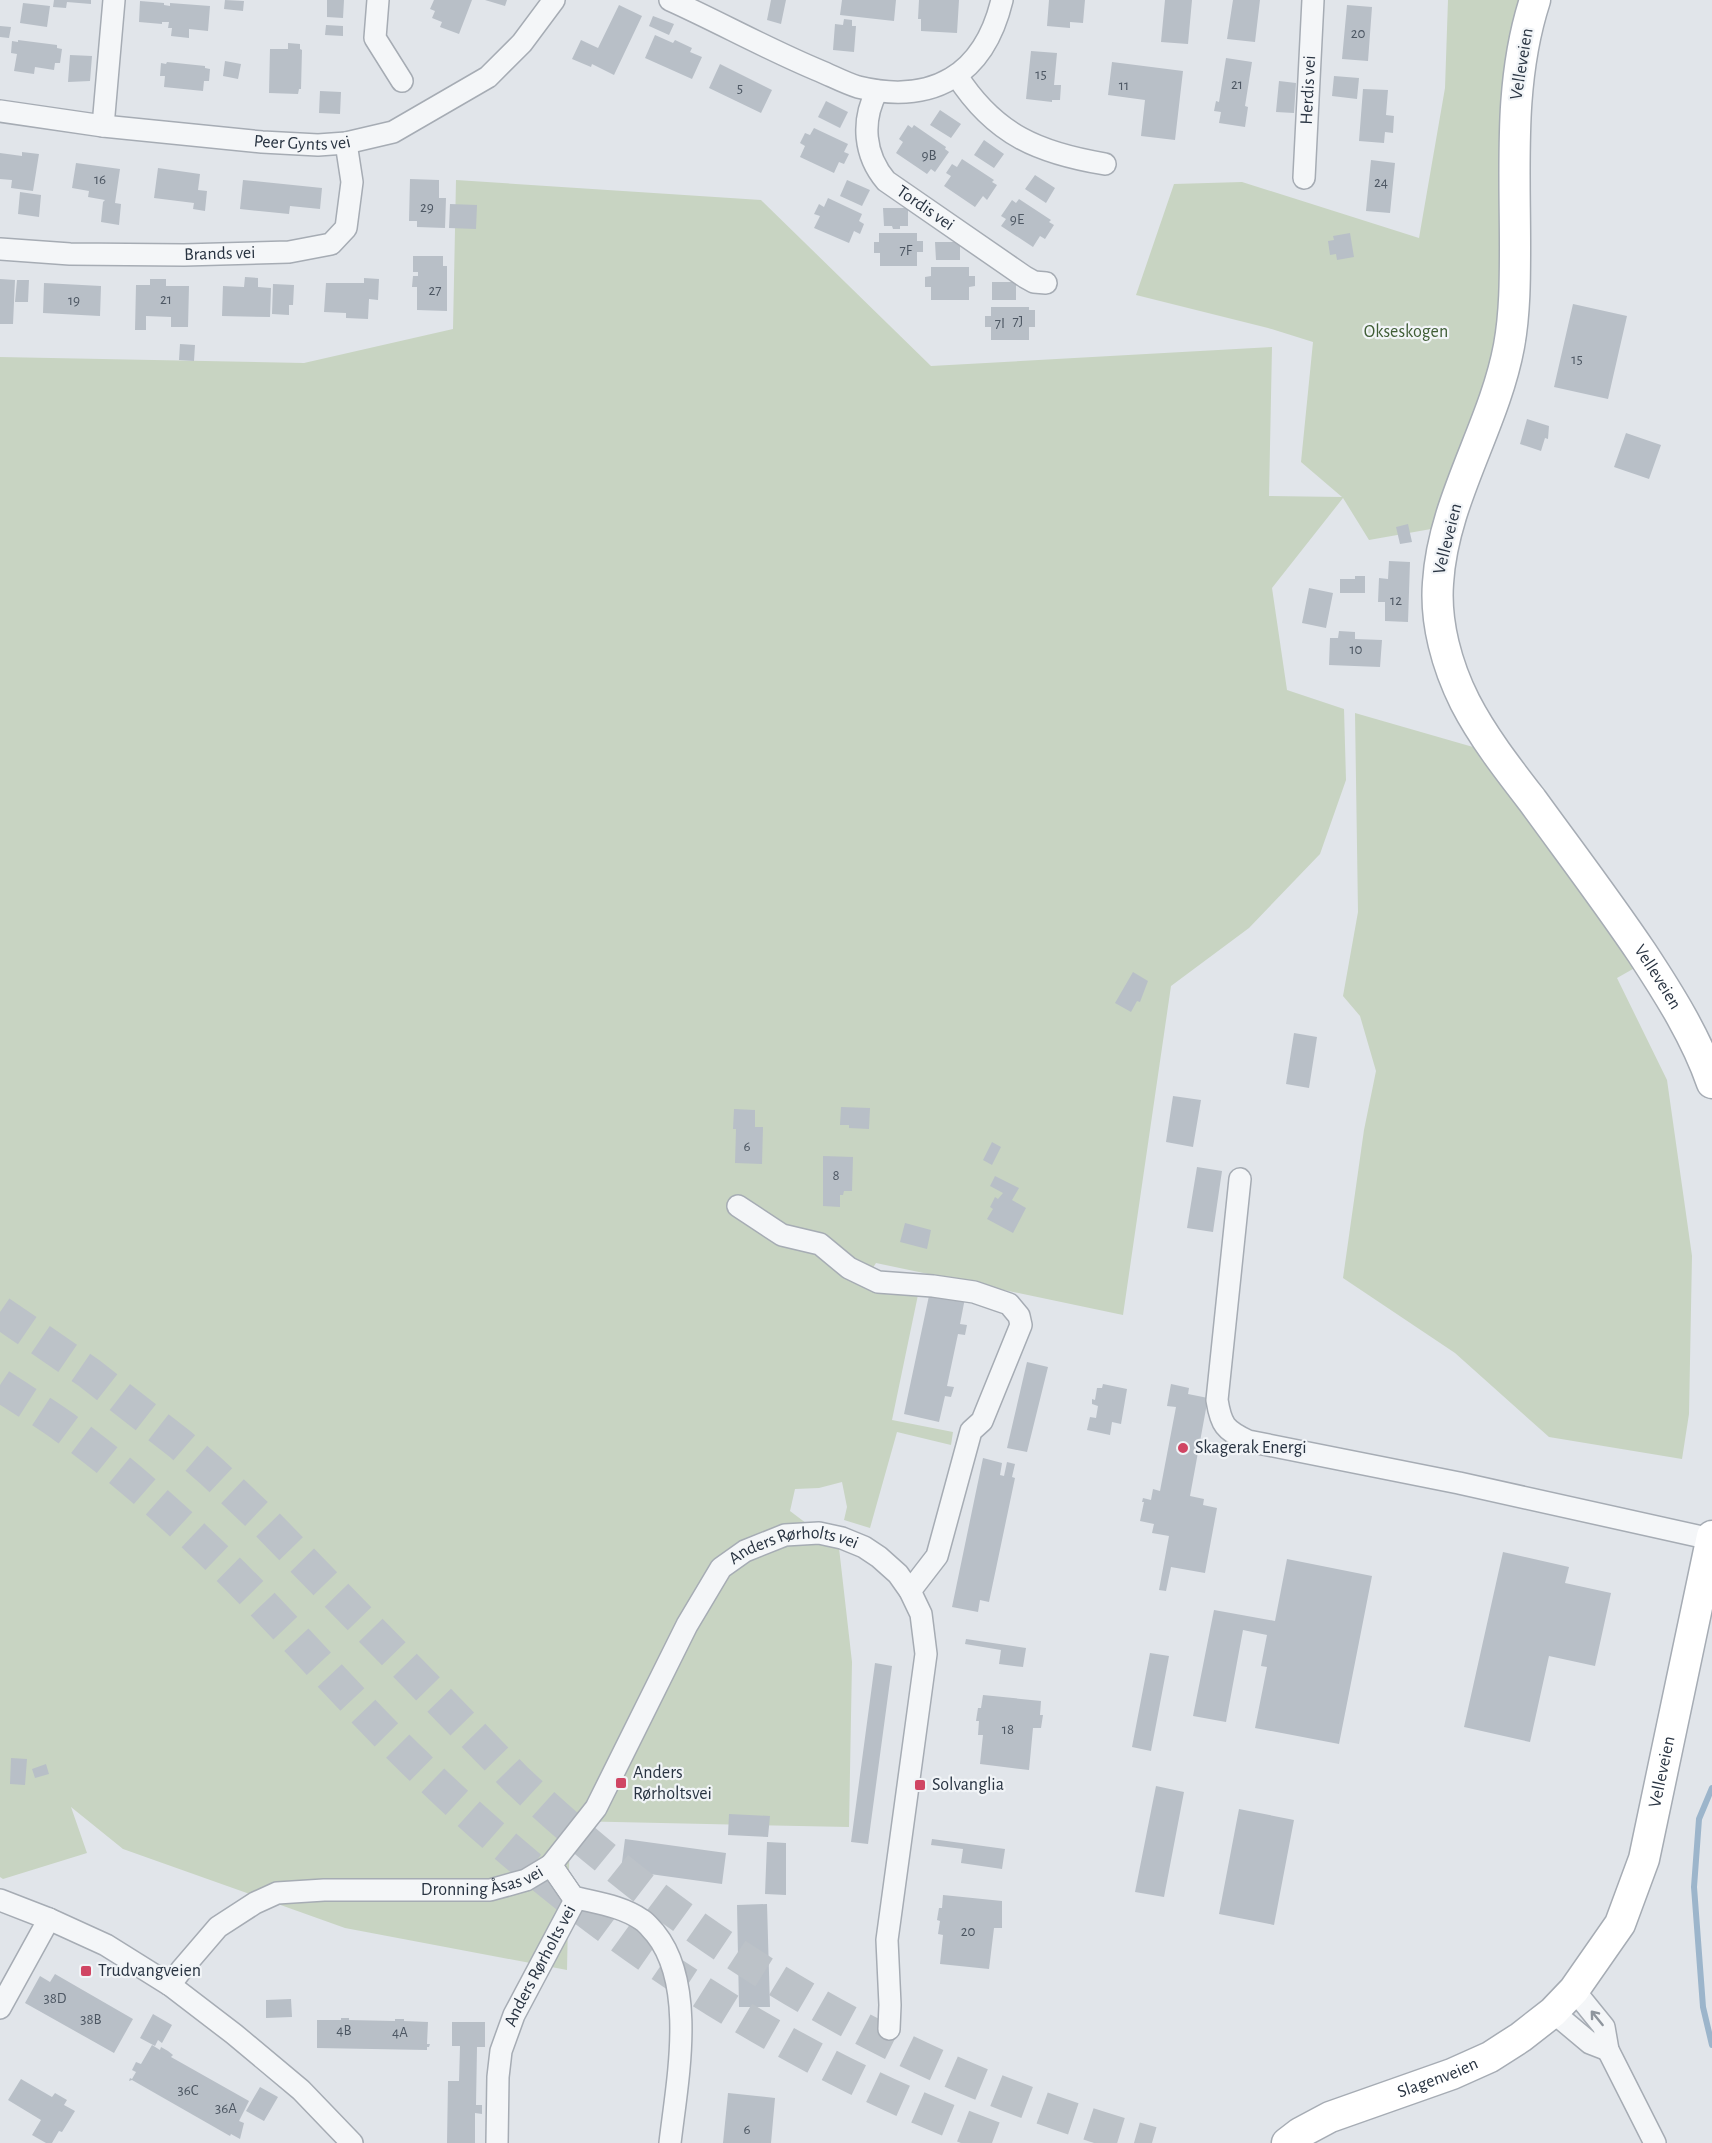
<svg xmlns="http://www.w3.org/2000/svg" width="1712" height="2143" viewBox="0 0 1712 2143" font-family="'Alegreya Sans',sans-serif">
	<style>
		.green { fill: #c8d4c2 }
		.lines { fill: none; stroke-linecap: round; stroke-linejoin: round }
		.stream { stroke: #9cb5cb; stroke-width: 6 }
		.building { fill: #b8bfc7 }
		.primary-tunnel { stroke: #bcc2c8; stroke-width: 33; stroke-dasharray: 33 16; stroke-linecap: butt }
		.street-casing { stroke: #a6acb4; stroke-width: 24 }
		.secondary-casing { stroke: #a6acb4; stroke-width: 33 }
		.street { stroke: #f4f6f8; stroke-width: 21 }
		.secondary { stroke: #fff; stroke-width: 30 }
		.oneway { stroke: #8e959d }
		.poi-dot { fill: #d04563; stroke: #f1f4f7; stroke-width: 2 }
		.labels { text-anchor: middle; dominant-baseline: central; stroke-width: 4.5; stroke-linejoin: round; paint-order: stroke }
		.number-label { font-size: 15px; fill: #4d5763 }
		.street-label { font-size: 18px; fill: #293442; stroke: #f1f4f7 }
		.park-label { font-size: 18px; fill: #405e36; stroke: #f1f4f7 }
		.poi-label { font-size: 18px; fill: #293442; stroke: #f1f4f7; text-anchor: start }
	</style>
	<rect width="100%" height="100%" fill="#e1e5ea"/>
	<path class="green" d="M 1448,0 L 1539,0 L 1514,288 L 1448,526 L 1369,540 L 1343,498 L 1272,588 L 1287,690 L 1344,709 L 1346,780 L 1320,854 L 1249,928 L 1171,986 L 1123,1315 L 876,1263 L 861,1286 L 919,1290 L 892,1420 L 953,1432 L 951,1445 L 897,1432 L 870,1528 L 844,1520 L 847,1507 L 842,1482 L 819,1488 L 795,1489 L 790,1511 L 839,1548 L 852,1662 L 849,1827 L 570,1821 L 567,1970 L 345,1928 L 123,1849 L 71,1807 L 87,1853 L 3,1879 L 0,1877 L 0,357 L 304,363 L 453,329 L 456,180 L 761,200 L 931,366 L 1272,347 L 1269,496 L 1342,497 L 1301,462 L 1313,342 L 1268,328 L 1136,295 L 1174,184 L 1242,182 L 1419,238 L 1445,88 Z
		M 1355,713 L 1473,747 L 1596,887 L 1647,961 L 1617,978 L 1667,1080 L 1692,1256 L 1689,1414 L 1682,1459 L 1549,1437 L 1455,1353 L 1343,1278 L 1364,1130 L 1376,1071 L 1360,1016 L 1343,996 L 1358,912 Z"/>
	<g class="lines">
		<path class="stream" d="M 1712,1788 L 1699,1819 L 1694,1887 L 1703,2007 L 1712,2045"/>
	</g>
	<path class="building" d="M 54,0 L 91,0 L 91,4 L 67,2 L 66,8 L 53,7 Z
		M 225,0 L 244,1 L 243,11 L 224,9 Z
		M 327,0 L 344,0 L 343,18 L 327,17 Z
		M 434,0 L 472,0 L 459,34 L 440,27 L 442,22 L 432,18 L 435,11 L 430,9 Z
		M 485,0 L 507,0 L 505,6 Z
		M 771,0 L 786,0 L 781,24 L 767,20 Z
		M 842,0 L 896,0 L 894,21 L 840,15 Z
		M 919,0 L 959,0 L 957,33 L 921,31 L 921,19 L 918,19 Z
		M 1049,0 L 1085,0 L 1083,23 L 1070,22 L 1070,28 L 1047,26 Z
		M 1165,0 L 1192,0 L 1188,44 L 1161,42 Z
		M 1233,0 L 1260,0 L 1255,42 L 1227,39 Z
		M 140,1 L 164,3 L 164,5 L 170,6 L 170,3 L 210,6 L 208,31 L 189,29 L 189,38 L 171,36 L 172,28 L 168,28 L 169,22 L 162,22 L 162,24 L 139,22 Z
		M 23,3 L 50,6 L 47,27 L 20,23 Z
		M 619,5 L 642,16 L 614,75 L 592,64 L 591,67 L 572,59 L 581,40 L 598,48 Z
		M 1347,5 L 1372,7 L 1368,61 L 1342,59 Z
		M 653,16 L 674,24 L 669,35 L 649,26 Z
		M 844,19 L 852,20 L 852,26 L 856,26 L 854,52 L 833,50 L 835,24 L 843,25 Z
		M 326,25 L 343,26 L 343,36 L 325,35 Z
		M 0,26 L 11,27 L 9,38 L 0,37 Z
		M 655,35 L 673,43 L 675,40 L 692,48 L 690,52 L 702,57 L 692,79 L 645,58 Z
		M 18,40 L 57,45 L 57,48 L 62,49 L 60,63 L 55,63 L 54,70 L 35,67 L 34,74 L 14,71 L 17,54 L 11,53 L 12,41 L 18,42 Z
		M 288,43 L 300,44 L 300,49 L 302,50 L 301,89 L 299,89 L 298,94 L 269,93 L 270,49 L 288,49 Z
		M 1031,51 L 1057,53 L 1054,85 L 1061,85 L 1060,100 L 1052,100 L 1052,102 L 1026,99 Z
		M 70,55 L 92,56 L 90,81 L 68,82 Z
		M 1226,58 L 1252,62 L 1245,106 L 1248,107 L 1245,127 L 1219,123 L 1221,112 L 1214,111 L 1216,101 L 1219,102 Z
		M 225,61 L 241,64 L 238,79 L 223,76 Z
		M 167,62 L 205,66 L 205,68 L 210,69 L 209,81 L 204,81 L 203,91 L 164,87 L 165,76 L 160,76 L 161,63 L 166,64 Z
		M 1112,62 L 1183,71 L 1175,140 L 1141,136 L 1145,100 L 1108,95 Z
		M 720,64 L 772,90 L 761,113 L 709,88 Z
		M 1334,76 L 1359,78 L 1357,99 L 1332,96 Z
		M 1279,81 L 1296,83 L 1294,113 L 1276,112 Z
		M 1363,89 L 1388,90 L 1386,115 L 1394,116 L 1393,133 L 1385,132 L 1384,143 L 1359,141 Z
		M 320,91 L 341,92 L 340,114 L 319,113 Z
		M 826,101 L 848,112 L 840,128 L 818,117 Z
		M 940,110 L 961,124 L 951,138 L 930,125 Z
		M 908,125 L 912,128 L 914,125 L 946,147 L 945,149 L 949,152 L 935,172 L 931,169 L 927,174 L 896,153 L 903,142 L 899,139 Z
		M 814,128 L 848,144 L 844,152 L 849,154 L 844,164 L 839,162 L 834,173 L 800,157 L 805,146 L 800,143 L 805,133 L 810,135 Z
		M 984,140 L 1004,154 L 994,168 L 974,155 Z
		M 22,152 L 39,154 L 33,191 L 11,188 L 12,180 L 0,179 L 0,153 L 22,156 Z
		M 962,159 L 994,180 L 992,182 L 997,185 L 987,200 L 983,196 L 975,207 L 944,186 L 951,176 L 946,173 L 952,164 L 957,167 Z
		M 1371,160 L 1395,163 L 1390,213 L 1366,211 Z
		M 76,163 L 120,169 L 115,203 L 121,204 L 119,225 L 101,222 L 103,202 L 105,200 L 88,197 L 89,191 L 72,188 Z
		M 158,168 L 200,174 L 198,190 L 207,191 L 205,211 L 193,209 L 194,203 L 154,198 Z
		M 1035,175 L 1055,188 L 1046,203 L 1025,189 Z
		M 410,179 L 439,180 L 439,198 L 446,198 L 445,228 L 417,227 L 417,221 L 409,221 Z
		M 243,180 L 322,188 L 320,209 L 290,206 L 289,214 L 240,209 Z
		M 847,180 L 870,190 L 862,206 L 840,196 Z
		M 20,192 L 41,195 L 39,217 L 18,214 Z
		M 828,198 L 862,214 L 859,221 L 864,224 L 860,234 L 854,231 L 849,243 L 814,228 L 820,216 L 814,214 L 819,204 L 824,207 Z
		M 1019,199 L 1051,220 L 1049,222 L 1054,225 L 1045,239 L 1040,236 L 1033,247 L 1001,226 L 1006,219 L 1001,216 L 1012,200 L 1016,203 Z
		M 450,204 L 477,205 L 476,229 L 449,228 Z
		M 883,208 L 908,208 L 908,226 L 900,226 L 900,229 L 893,229 L 892,226 L 884,226 Z
		M 879,233 L 917,233 L 917,241 L 923,241 L 923,252 L 917,252 L 917,266 L 880,266 L 880,253 L 874,253 L 874,242 L 879,242 Z
		M 1350,233 L 1354,257 L 1337,260 L 1336,254 L 1330,255 L 1328,241 L 1334,240 L 1333,236 Z
		M 935,242 L 960,242 L 960,260 L 936,260 Z
		M 413,256 L 443,256 L 443,266 L 447,266 L 447,311 L 417,310 L 417,287 L 412,287 L 413,276 L 418,276 L 418,272 L 413,272 Z
		M 931,267 L 969,267 L 969,276 L 975,276 L 975,286 L 969,287 L 969,300 L 931,300 L 931,287 L 925,287 L 925,277 L 931,276 Z
		M 245,277 L 258,278 L 258,287 L 271,288 L 270,317 L 222,316 L 223,286 L 244,287 Z
		M 364,278 L 379,279 L 378,300 L 369,299 L 368,319 L 346,318 L 346,313 L 324,312 L 326,283 L 364,283 Z
		M 0,279 L 15,280 L 13,324 L 0,324 Z
		M 150,279 L 166,279 L 166,286 L 189,286 L 188,327 L 171,327 L 171,317 L 146,316 L 146,330 L 135,330 L 136,285 L 150,285 Z
		M 17,280 L 29,280 L 28,302 L 15,302 Z
		M 992,282 L 1016,282 L 1016,300 L 992,300 Z
		M 44,283 L 101,286 L 100,316 L 43,313 Z
		M 273,284 L 294,285 L 293,305 L 289,305 L 289,315 L 272,314 Z
		M 1573,304 L 1627,316 L 1608,399 L 1554,387 Z
		M 991,307 L 1029,307 L 1029,310 L 1035,310 L 1035,327 L 1029,327 L 1029,340 L 991,340 L 991,327 L 985,327 L 985,316 L 991,316 Z
		M 180,344 L 195,345 L 194,361 L 179,360 Z
		M 1527,419 L 1549,426 L 1548,439 L 1545,438 L 1541,451 L 1520,444 Z
		M 1626,433 L 1661,445 L 1649,479 L 1614,467 Z
		M 1408,524 L 1412,542 L 1400,544 L 1396,527 Z
		M 1389,561 L 1410,562 L 1408,622 L 1385,621 L 1385,602 L 1378,602 L 1379,578 L 1388,579 Z
		M 1355,576 L 1365,576 L 1365,593 L 1340,593 L 1340,579 L 1355,579 Z
		M 1309,588 L 1333,593 L 1326,628 L 1302,623 Z
		M 1339,631 L 1355,632 L 1355,639 L 1382,640 L 1380,667 L 1329,665 L 1330,638 L 1338,638 Z
		M 1133,972 L 1148,981 L 1140,1002 L 1137,1001 L 1131,1012 L 1115,1003 Z
		M 1294,1033 L 1317,1037 L 1309,1088 L 1286,1084 Z
		M 1173,1096 L 1201,1100 L 1193,1147 L 1166,1142 Z
		M 841,1107 L 870,1108 L 869,1129 L 849,1128 L 849,1125 L 840,1125 Z
		M 734,1109 L 755,1110 L 755,1127 L 763,1127 L 762,1164 L 735,1163 L 736,1129 L 733,1129 Z
		M 992,1142 L 1001,1147 L 992,1165 L 983,1160 Z
		M 823,1156 L 853,1157 L 852,1191 L 844,1191 L 843,1195 L 840,1195 L 840,1207 L 823,1206 Z
		M 1197,1167 L 1222,1171 L 1213,1232 L 1187,1228 Z
		M 995,1176 L 1019,1188 L 1012,1200 L 1026,1208 L 1013,1233 L 987,1219 L 993,1209 L 990,1207 L 995,1197 L 998,1199 L 1003,1193 L 990,1186 Z
		M 905,1223 L 931,1230 L 927,1249 L 900,1242 Z
		M 930,1291 L 965,1298 L 960,1324 L 967,1325 L 965,1335 L 958,1334 L 947,1386 L 954,1387 L 951,1397 L 945,1396 L 939,1422 L 904,1414 Z
		M 1027,1362 L 1048,1367 L 1027,1452 L 1007,1448 Z
		M 1103,1384 L 1127,1389 L 1121,1424 L 1112,1422 L 1110,1435 L 1087,1430 L 1090,1417 L 1096,1418 L 1098,1406 L 1092,1404 L 1092,1399 L 1095,1400 L 1097,1388 L 1102,1388 Z
		M 1171,1384 L 1189,1388 L 1188,1394 L 1208,1398 L 1190,1496 L 1204,1499 L 1203,1505 L 1217,1508 L 1205,1573 L 1171,1567 L 1166,1591 L 1159,1590 L 1169,1536 L 1152,1533 L 1154,1524 L 1140,1521 L 1144,1502 L 1142,1502 L 1143,1498 L 1151,1500 L 1153,1489 L 1160,1491 L 1176,1407 L 1167,1406 Z
		M 983,1458 L 1002,1463 L 1000,1475 L 1004,1476 L 1007,1462 L 1015,1464 L 1012,1477 L 1015,1478 L 989,1602 L 980,1600 L 978,1612 L 952,1607 Z
		M 1503,1552 L 1569,1567 L 1565,1583 L 1611,1593 L 1595,1666 L 1549,1656 L 1530,1742 L 1464,1727 Z
		M 1287,1559 L 1372,1576 L 1339,1744 L 1255,1728 L 1267,1667 L 1261,1666 L 1267,1635 L 1243,1630 L 1226,1722 L 1193,1716 L 1214,1610 L 1275,1621 Z
		M 966,1639 L 1026,1648 L 1023,1667 L 999,1664 L 1001,1650 L 965,1644 Z
		M 1150,1653 L 1169,1656 L 1151,1751 L 1132,1747 Z
		M 875,1663 L 892,1666 L 868,1844 L 851,1842 Z
		M 983,1695 L 1041,1701 L 1040,1715 L 1043,1715 L 1041,1728 L 1033,1728 L 1029,1770 L 980,1764 L 983,1735 L 978,1735 L 979,1721 L 976,1721 L 978,1708 L 981,1708 Z
		M 11,1758 L 27,1759 L 25,1785 L 10,1784 Z
		M 46,1764 L 49,1774 L 35,1778 L 32,1769 Z
		M 1156,1786 L 1184,1792 L 1164,1897 L 1135,1892 Z
		M 1239,1809 L 1294,1820 L 1274,1925 L 1219,1914 Z
		M 729,1814 L 770,1816 L 768,1837 L 728,1835 Z
		M 625,1839 L 726,1853 L 722,1884 L 621,1870 Z
		M 932,1839 L 1005,1849 L 1002,1869 L 961,1863 L 963,1849 L 931,1845 Z
		M 767,1842 L 786,1843 L 786,1895 L 765,1894 Z
		M 943,1895 L 1002,1901 L 1002,1928 L 994,1928 L 989,1969 L 940,1964 L 943,1935 L 938,1934 L 940,1921 L 937,1920 L 939,1908 L 942,1908 Z
		M 767,1904 L 770,2007 L 739,2007 L 737,1905 Z
		M 55,1974 L 133,2019 L 114,2053 L 25,2003 L 40,1976 L 50,1982 Z
		M 291,1999 L 292,2017 L 266,2018 L 266,2000 Z
		M 153,2014 L 172,2025 L 162,2043 L 158,2040 L 155,2046 L 140,2038 Z
		M 341,2018 L 349,2018 L 349,2020 L 395,2021 L 395,2019 L 404,2019 L 404,2021 L 428,2022 L 427,2044 L 430,2044 L 429,2047 L 427,2047 L 427,2050 L 317,2048 L 317,2020 L 341,2020 Z
		M 452,2022 L 485,2022 L 485,2047 L 477,2047 L 476,2105 L 482,2105 L 482,2114 L 475,2113 L 475,2143 L 447,2143 L 448,2081 L 459,2081 L 460,2046 L 452,2046 Z
		M 152,2045 L 160,2050 L 161,2047 L 168,2051 L 173,2055 L 171,2057 L 249,2101 L 239,2121 L 244,2123 L 240,2139 L 231,2134 L 230,2136 L 132,2080 L 129,2081 L 130,2078 L 132,2079 L 136,2072 L 132,2070 L 136,2062 L 141,2064 Z
		M 21,2079 L 52,2097 L 55,2093 L 67,2100 L 64,2105 L 75,2111 L 62,2132 L 59,2131 L 52,2143 L 46,2143 L 32,2135 L 41,2120 L 8,2100 Z
		M 260,2087 L 278,2097 L 264,2121 L 246,2111 Z
		M 728,2093 L 775,2098 L 771,2143 L 723,2143 Z"/>
	<g class="lines">
		<path class="primary-tunnel" d="M 0,1312 L 89,1373 L 180,1444 L 211,1471 L 266,1523 L 516,1779 C 700,1953 907,2075 1152,2143
			M 0,1385 C 21,1399 43,1412 64,1427 C 112,1462 158,1502 201,1543 C 276,1613 341,1692 415,1763 C 584,1929 784,2063 1008,2143"/>
		<g class="street-casing">
			<g id="street">
				<path d="M 378,0 L 375,38 L 402,81"/>
				<path d="M 670,0 C 721,23 769,50 820,71 C 832,76 845,83 858,87 C 933,105 984,75 1002,0"/>
				<path d="M 957,76 C 995,135 1039,153 1105,164"/>
				<path id="s1" d="M 877,91 C 861,121 864,155 886,181 L 1025,277 L 1034,282 L 1046,283"/>
				<path id="s2" d="M 0,111 L 103,126 L 262,142 L 318,145 L 346,143 L 393,132 L 488,77 L 522,43 L 554,0"/>
				<path d="M 103,126 L 114,0"/>
				<path id="s3" d="M 1304,178 L 1313,0"/>
				<path id="s4" d="M 0,249 L 70,254 L 184,255 L 289,252 L 331,244 L 346,228 L 352,182 L 346,143"/>
				<path d="M 1240,1179 L 1217,1400 C 1221,1425 1225,1430 1248,1441 L 1459,1483 L 1711,1539"/>
				<path d="M 738,1206 L 782,1235 L 820,1244 L 849,1268 L 878,1282 L 933,1286 L 974,1292 L 1009,1304 L 1019,1316 L 1021,1325 L 982,1421 L 971,1431 L 937,1556 L 910,1591"/>
				<path d="M 0,1900 L 49,1919 L 106,1945 L 170,1985 L 234,2034 L 301,2090 L 352,2143"/>
				<path id="s5" d="M 170,1985 L 182,1969 L 218,1927 L 255,1903 L 277,1893 L 324,1890 L 490,1890 L 526,1880 L 551,1865 L 573,1897 C 597,1903 622,1906 642,1920 C 647,1923 651,1929 655,1933 C 697,1985 677,2082 670,2143"/>
				<path d="M 1574,1990 L 1604,2027 L 1608,2050 L 1655,2143"/>
				<path d="M 0,2008 L 49,1919"/>
				<path d="M 1553,2012 L 1590,2043 L 1608,2050"/>
				<path id="s6" d="M 497,2143 L 498,2077 L 501,2051 L 514,2015 L 575,1900 L 551,1865 L 596,1808 L 687,1625 L 721,1568 L 745,1551 L 785,1535 L 819,1533 L 842,1538 L 864,1547 L 879,1557 L 898,1574 L 910,1591 L 921,1614 L 926,1654 L 887,1940 L 890,2005 L 889,2029"/>
			</g>
		</g>
		<g class="secondary-casing">
			<g id="secondary">
				<path id="s7" d="M 1535,0 C 1509,80 1515,163 1515,246 C 1515,279 1515,313 1509,346 C 1494,427 1443,500 1438,583 C 1435,623 1447,666 1465,702 C 1483,737 1508,769 1532,800 C 1569,851 1607,901 1642,953 C 1669,994 1696,1037 1712,1083"/>
				<path id="s8" d="M 1287,2143 L 1300,2133 L 1330,2117 L 1452,2074 L 1490,2057 L 1521,2037 L 1553,2012 L 1574,1990 L 1620,1924 L 1644,1859 L 1712,1536"/>
			</g>
		</g>
		<use href="#street" class="street"/>
		<use href="#secondary" class="secondary"/>
	</g>
	<defs><path id="oneway-shaft" d="M-6 0H5M1.5-3L5.5 0L1.5 3" fill="none" stroke-width="1.6" stroke-linecap="round" stroke-linejoin="round" transform="scale(1.5)"/></defs>
	<use class="oneway" href="#oneway-shaft" transform="translate(1597 2018) rotate(-129)"/>
	<g class="poi-dot">
		<circle cx="1183" cy="1448" r="6"/>
		<rect x="615" y="1777" width="12" height="12" rx="3"/>
		<rect x="914" y="1779" width="12" height="12" rx="3"/>
		<rect x="80" y="1965" width="12" height="12" rx="3"/>
	</g>
	<g class="labels">
		<g class="number-label">
			<text x="1358" y="33">20</text>
			<text x="1041" y="74">15</text>
			<text x="1237" y="84">21</text>
			<text x="1124" y="85">11</text>
			<text x="740" y="88">5</text>
			<text x="929" y="155">9B</text>
			<text x="100" y="179">16</text>
			<text x="1381" y="182">24</text>
			<text x="427" y="207">29</text>
			<text x="1017" y="219">9E</text>
			<text x="906" y="250">7F</text>
			<text x="435" y="290">27</text>
			<text x="166" y="299">21</text>
			<text x="74" y="300">19</text>
			<text x="1018" y="321">7J</text>
			<text x="1000" y="323">7I</text>
			<text x="1577" y="359">15</text>
			<text x="1396" y="600">12</text>
			<text x="1356" y="649">10</text>
			<text x="747" y="1146">6</text>
			<text x="836" y="1175">8</text>
			<text x="1008" y="1729">18</text>
			<text x="968" y="1931">20</text>
			<text x="55" y="1998">38D</text>
			<text x="91" y="2019">38B</text>
			<text x="344" y="2030">4B</text>
			<text x="400" y="2032">4A</text>
			<text x="188" y="2090">36C</text>
			<text x="226" y="2108">36A</text>
			<text x="747" y="2129">6</text>
		</g>
		<g class="street-label">
			<text transform="translate(1522 64) rotate(-81)">Velleveien</text>
			<text stroke="none"><textPath href="#s3" startOffset="88">Herdis vei</textPath></text>
			<text stroke="none"><textPath href="#s2" startOffset="304">Peer Gynts vei</textPath></text>
			<text stroke="none"><textPath href="#s1" startOffset="144">Tordis vei</textPath></text>
			<text stroke="none"><textPath href="#s4" startOffset="220">Brands vei</textPath></text>
			<text transform="translate(1448 539) rotate(-76)">Velleveien</text>
			<text stroke="none"><textPath href="#s7" startOffset="1056">Velleveien</textPath></text>
			<text stroke="none"><textPath href="#s6" startOffset="726">Anders Rørholts vei</textPath></text>
			<text stroke="none"><textPath href="#s8" startOffset="568">Velleveien</textPath></text>
			<text stroke="none"><textPath href="#s5" startOffset="350">Dronning Åsas vei</textPath></text>
			<text stroke="none"><textPath href="#s6" startOffset="186">Anders Rørholts vei</textPath></text>
			<text stroke="none"><textPath href="#s8" startOffset="165">Slagenveien</textPath></text>
		</g>
		<g class="park-label">
			<text x="1406" y="332">Okseskogen</text>
		</g>
		<g class="poi-label">
			<text x="1195" y="1448">Skagerak Energi</text>
			<text x="633" y="1773">Anders<tspan x="633" dy="21">Rørholtsvei</tspan></text>
			<text x="932" y="1785">Solvanglia</text>
			<text x="98" y="1971">Trudvangveien</text>
		</g>
	</g>
</svg>
